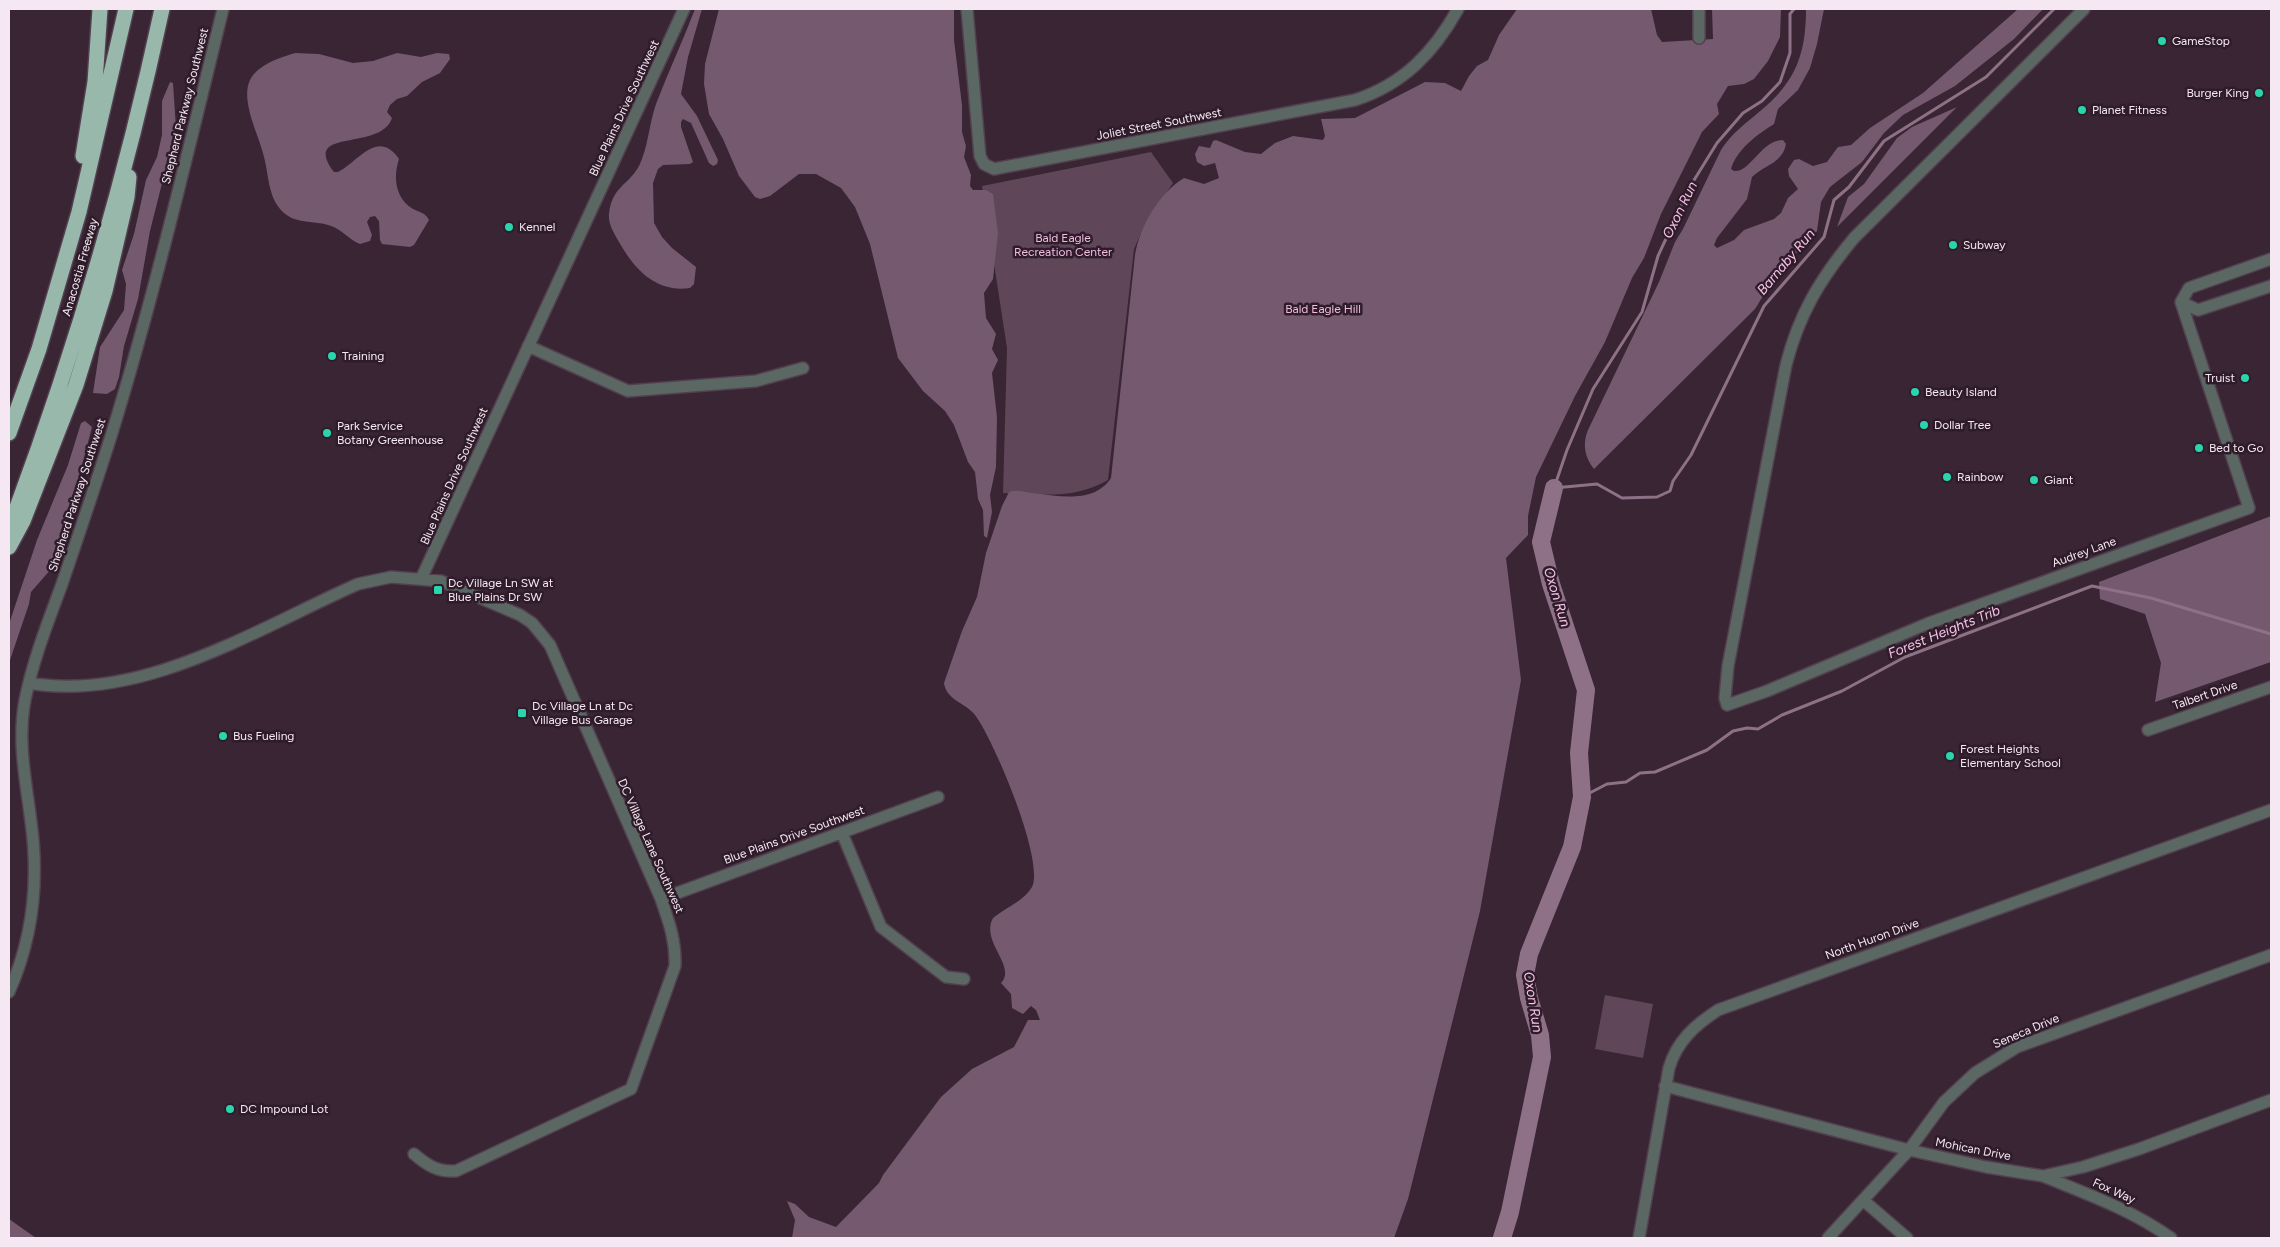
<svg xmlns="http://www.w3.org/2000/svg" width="2280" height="1247" viewBox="0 0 2280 1247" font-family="Figtree,sans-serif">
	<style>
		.green { fill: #5f4658 }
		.forest { fill: #75596e }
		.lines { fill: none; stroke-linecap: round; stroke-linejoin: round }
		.stream { stroke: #8e7186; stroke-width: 3 }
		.river { stroke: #8e7186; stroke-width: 18 }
		.street-casing { stroke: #53404f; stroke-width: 14 }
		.highway-casing { stroke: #53404f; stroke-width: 18 }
		.street { stroke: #5a6763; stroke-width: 11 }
		.highway { stroke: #98b8ac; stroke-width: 15 }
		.poi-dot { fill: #29d5ac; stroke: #2f1c2a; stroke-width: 2 }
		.labels { text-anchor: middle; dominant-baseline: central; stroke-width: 5; stroke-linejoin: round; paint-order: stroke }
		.poi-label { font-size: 12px; fill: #f6e8f2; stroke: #2f1c2a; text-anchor: start }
		.street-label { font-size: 12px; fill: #f6e8f2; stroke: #2f1c2a }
		.park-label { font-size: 12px; fill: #f2bde3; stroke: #2f1c2a }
		.water-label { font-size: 14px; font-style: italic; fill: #f7c2e8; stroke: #2f1c2a }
	</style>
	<rect width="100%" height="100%" fill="#392534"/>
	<path class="green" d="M 1151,152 L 1173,183 L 1145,225 L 1134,249 L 1108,480 C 1074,500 1041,494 1003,493 L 1007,348 L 982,186 Z
		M 1605,995 L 1653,1004 L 1643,1058 L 1595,1049 Z"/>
	<path class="forest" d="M 695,9 L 702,9 L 688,57 L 681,94 L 697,116 L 718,160 L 717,164 L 713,166 L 709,163 L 691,123 L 683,119 L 681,122 L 681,127 L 693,162 L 690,164 L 663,165 L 658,169 L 653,183 L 654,223 L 662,237 L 672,248 L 696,267 L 694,284 L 690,288 C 656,293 634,269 619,242 C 614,233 608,224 609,214 C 612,186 629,185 639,166 C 648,148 649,124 656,104 C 668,72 683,41 695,9 Z
		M 719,9 L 954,9 L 954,40 L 962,105 L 962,132 L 966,146 L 964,157 L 971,175 L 970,186 L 973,190 L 986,190 L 993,194 L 998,233 L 993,279 L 984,293 L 986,318 L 996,334 L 992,349 L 998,360 L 992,373 L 997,417 L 996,467 L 990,495 L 992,512 L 987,538 L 984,536 L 983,510 L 978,499 L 975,472 L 968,462 L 954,425 L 945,411 L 923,391 L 898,358 L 870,244 L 855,207 L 841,188 L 816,174 L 799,174 L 770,196 L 760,199 L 755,197 L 739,176 L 723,139 L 709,114 L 704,84 L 705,64 Z
		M 1517,9 L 1651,9 L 1657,35 L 1662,42 L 1713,39 L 1712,9 L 1781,9 L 1780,37 L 1768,61 L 1754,79 L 1744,84 L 1728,86 L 1717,104 L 1719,114 L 1702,132 L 1661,214 L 1644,258 L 1632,278 L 1605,342 L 1575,396 L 1536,477 L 1528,516 L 1528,535 L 1506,558 L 1521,680 L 1480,911 L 1408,1199 L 1394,1238 L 792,1238 L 795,1220 L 787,1201 L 795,1204 L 809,1217 L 836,1227 L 879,1183 L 883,1175 L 941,1097 L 972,1069 L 1014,1047 L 1028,1020 L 1040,1020 L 1036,1010 L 1031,1006 L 1023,1014 L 1012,1008 L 1011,994 L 1001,983 C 1017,966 980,942 993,918 C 1005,908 1024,901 1032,887 C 1045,861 993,738 975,715 C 966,703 946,700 944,683 L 962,631 L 977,597 L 986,553 L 1002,506 L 1009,492 C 1016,489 1025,492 1032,493 C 1059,496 1094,504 1111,478 L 1135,255 C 1140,226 1159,193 1184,178 L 1204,184 L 1219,178 L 1215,163 L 1204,166 L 1197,162 L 1195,154 L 1199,146 L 1210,148 L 1213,141 L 1216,140 L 1245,152 L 1261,154 L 1275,143 L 1293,136 L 1323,140 L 1325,136 L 1321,119 L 1355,118 L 1425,82 L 1445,83 L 1461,91 L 1469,76 L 1477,66 L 1488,60 L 1499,35 Z
		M 1806,9 L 1824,9 L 1817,44 L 1810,68 L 1798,90 L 1778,109 L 1774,124 C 1758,134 1737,149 1731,169 L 1734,171 C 1750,173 1761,140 1783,140 L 1786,144 C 1783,163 1763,166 1752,177 L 1747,199 L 1717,238 L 1714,245 L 1717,248 L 1734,240 L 1744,230 L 1774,219 L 1781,213 L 1788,198 L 1798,189 L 1789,176 L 1788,169 L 1794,160 L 1799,159 L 1813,166 L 1827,162 L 1838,147 L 1851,145 L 1870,128 L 1923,93 L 2018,9 L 2043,9 L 2014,39 L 1955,86 L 1903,115 L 1884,133 L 1862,162 L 1830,187 L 1821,202 L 1817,231 L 1776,275 L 1755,309 L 1594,469 C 1585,458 1582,444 1588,430 L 1659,282 L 1675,242 L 1683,229 L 1721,150 C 1731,134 1745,124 1759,112 C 1795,83 1806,55 1806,9 Z
		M 295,53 L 319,54 L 353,63 L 373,61 L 397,53 L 421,57 L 437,53 L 449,54 L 450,59 L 440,73 L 422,82 L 407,96 L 397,99 L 390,105 L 387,112 L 392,118 C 381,152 300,127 334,172 L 338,172 C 358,162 378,128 399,159 C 393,177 395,198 413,209 C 419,212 426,213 429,220 L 414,245 L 410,247 L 382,244 L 380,240 L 379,221 L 375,216 L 370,217 L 367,222 L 372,235 L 370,241 L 360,244 C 349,240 343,230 331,226 C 316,220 298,225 284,213 C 268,199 269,176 264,157 C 259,135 240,101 250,80 C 257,65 281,57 295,53 Z
		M 170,82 L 173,83 L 176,128 L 150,231 L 138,299 L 124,346 L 119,377 L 115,389 L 107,394 L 93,393 L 100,347 L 124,310 L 126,284 L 122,270 L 134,234 L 146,180 L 157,157 L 162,135 L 162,101 Z
		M 1957,107 L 1837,227 L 1848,197 L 1864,184 L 1897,138 L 1912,127 Z
		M 85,421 L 92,427 L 62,542 L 52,568 L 31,592 L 29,604 L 9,663 L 9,624 L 37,540 L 68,465 L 81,423 Z
		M 2271,516 L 2271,662 L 2155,702 L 2161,663 L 2145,614 L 2100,599 L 2099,582 Z
		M 9,1219 L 36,1238 L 9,1238 Z"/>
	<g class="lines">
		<path class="stream" d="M 1794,9 L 1790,14 L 1790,53 L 1780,82 L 1762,101 L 1743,113 L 1717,143 L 1691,185 L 1658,256 L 1642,312 L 1593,389 L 1567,450 L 1554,488 L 1597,484 L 1622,498 L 1657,497 L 1670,491 L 1673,481 L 1691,455 L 1764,306 L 1824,237 L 1834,200 L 1849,187 L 1884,141 L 1986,77 L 2054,9
			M 1582,797 L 1607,784 L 1626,782 L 1640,773 L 1655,772 L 1707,750 L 1733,731 L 1747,728 L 1758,729 L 1782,715 L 1842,691 L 1905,657 L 2092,586 L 2151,598 L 2271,634"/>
		<path class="river" d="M 1502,1238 L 1510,1212 L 1542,1057 L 1540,1035 L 1529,998 L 1525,975 L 1529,954 L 1572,847 L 1582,797 L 1579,753 L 1586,690 L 1551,584 L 1541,542 L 1554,488"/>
		<g class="street-casing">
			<path id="street" d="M 967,9 L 980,156 L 984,164 L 994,169 L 1355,100 C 1404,84 1434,52 1458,9
				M 2084,9 L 1854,238 C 1820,279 1799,314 1786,365 L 1728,666 L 1725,698 L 1727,705 L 1767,691 L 1929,623 L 2249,508 L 2181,302 L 2189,288 L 2271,259
				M 1699,38 L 1699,9
				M 2181,302 L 2198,310 L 2271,286
				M 528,346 L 628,391 L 756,381 L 803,368
				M 421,579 L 684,9
				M 29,683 C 142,703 258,628 358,584 L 391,577 L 441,581 L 520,615 L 532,623 L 550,645 L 557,661 L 661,899 C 669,922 676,941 675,966 L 631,1089 L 456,1171 C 438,1172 428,1166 414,1154
				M 2148,730 L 2271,687
				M 842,833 L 881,927 L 946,977 L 964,979
				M 661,899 L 938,797
				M 9,992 C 33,938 39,880 31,822 C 26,781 17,742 25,700 C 33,660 48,622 62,584 C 79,534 96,484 112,433 C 155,293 188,151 223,9
				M 1665,1086 L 1909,1150 L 1986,1167 L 2043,1176 L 2083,1167 L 2139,1149 L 2271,1100
				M 2043,1176 C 2087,1194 2132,1210 2171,1238
				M 1863,1200 L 1907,1238
				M 1639,1238 L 1669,1068 C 1677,1041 1695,1025 1718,1010 L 2271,810
				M 1828,1238 L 1909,1150 L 1944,1102 L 1975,1073 L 2017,1047 L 2271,955"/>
		</g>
		<g class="highway-casing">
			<path id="highway" d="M 83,156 L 95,82 L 100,9
				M 9,433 L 39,349 L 79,212 L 126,9
				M 9,529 C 73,359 124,186 162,9
				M 9,547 L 23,521 L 76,385 L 105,291 L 127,197 L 129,177"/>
		</g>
		<use href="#street" class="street"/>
		<use href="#highway" class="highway"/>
	</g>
	<g class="poi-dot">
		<circle cx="2162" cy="41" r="5"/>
		<circle cx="2259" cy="93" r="5"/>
		<circle cx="2082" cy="110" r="5"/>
		<circle cx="509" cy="227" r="5"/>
		<circle cx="1953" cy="245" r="5"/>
		<circle cx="332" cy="356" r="5"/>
		<circle cx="2245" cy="378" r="5"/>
		<circle cx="1915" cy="392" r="5"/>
		<circle cx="1924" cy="425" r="5"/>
		<circle cx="327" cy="433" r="5"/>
		<circle cx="2199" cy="448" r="5"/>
		<circle cx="1947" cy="477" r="5"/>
		<circle cx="2034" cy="480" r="5"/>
		<rect x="433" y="585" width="10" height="10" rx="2.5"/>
		<rect x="517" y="708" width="10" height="10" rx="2.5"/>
		<circle cx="223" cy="736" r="5"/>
		<circle cx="1950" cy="756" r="5"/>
		<circle cx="230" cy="1109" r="5"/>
	</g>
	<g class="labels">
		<g class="poi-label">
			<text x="2172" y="41">GameStop</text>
			<text x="2249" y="93" text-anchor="end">Burger King</text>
			<text x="2092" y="110">Planet Fitness</text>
			<text x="519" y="227">Kennel</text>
			<text x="1963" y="245">Subway</text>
			<text x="342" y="356">Training</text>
			<text x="2235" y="378" text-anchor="end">Truist</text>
			<text x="1925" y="392">Beauty Island</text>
			<text x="1934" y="425">Dollar Tree</text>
			<text x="337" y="426">Park Service<tspan x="337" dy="14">Botany Greenhouse</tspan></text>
			<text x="2209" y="448">Bed to Go</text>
			<text x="1957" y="477">Rainbow</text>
			<text x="2044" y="480">Giant</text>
			<text x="448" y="583">Dc Village Ln SW at<tspan x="448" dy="14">Blue Plains Dr SW</tspan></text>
			<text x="532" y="706">Dc Village Ln at Dc<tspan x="532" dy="14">Village Bus Garage</tspan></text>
			<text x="233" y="736">Bus Fueling</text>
			<text x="1960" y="749">Forest Heights<tspan x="1960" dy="14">Elementary School</tspan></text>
			<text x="240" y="1109">DC Impound Lot</text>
		</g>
		<g class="street-label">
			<text transform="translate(185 106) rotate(-76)">Shepherd Parkway Southwest</text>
			<text transform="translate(624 108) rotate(-65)">Blue Plains Drive Southwest</text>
			<text transform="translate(1159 124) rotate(-11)">Joliet Street Southwest</text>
			<text transform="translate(80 267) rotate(-74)">Anacostia Freeway</text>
			<text transform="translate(454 476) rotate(-66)">Blue Plains Drive Southwest</text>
			<text transform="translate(77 495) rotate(-72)">Shepherd Parkway Southwest</text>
			<text transform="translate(2084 552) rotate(-20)">Audrey Lane</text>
			<text transform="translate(2205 695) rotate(-19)">Talbert Drive</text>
			<text transform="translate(794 835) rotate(-20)">Blue Plains Drive Southwest</text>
			<text transform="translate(651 846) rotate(66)">DC Village Lane Southwest</text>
			<text transform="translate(1872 939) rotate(-20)">North Huron Drive</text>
			<text transform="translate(2026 1031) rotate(-23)">Seneca Drive</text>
			<text transform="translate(1973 1149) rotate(11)">Mohican Drive</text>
			<text transform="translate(2114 1191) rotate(24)">Fox Way</text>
		</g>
		<g class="park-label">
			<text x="1063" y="238">Bald Eagle<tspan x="1063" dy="14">Recreation Center</tspan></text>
			<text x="1323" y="309">Bald Eagle Hill</text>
		</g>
		<g class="water-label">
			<text transform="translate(1680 210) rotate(-64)">Oxon Run</text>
			<text transform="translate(1786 262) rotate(-50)">Barnaby Run</text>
			<text transform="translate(1557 597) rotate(73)">Oxon Run</text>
			<text transform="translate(1944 632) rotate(-22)">Forest Heights Trib</text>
			<text transform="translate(1533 1002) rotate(81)">Oxon Run</text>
		</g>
	</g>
	<rect width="2280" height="1247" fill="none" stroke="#f6e8f2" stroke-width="20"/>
</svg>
